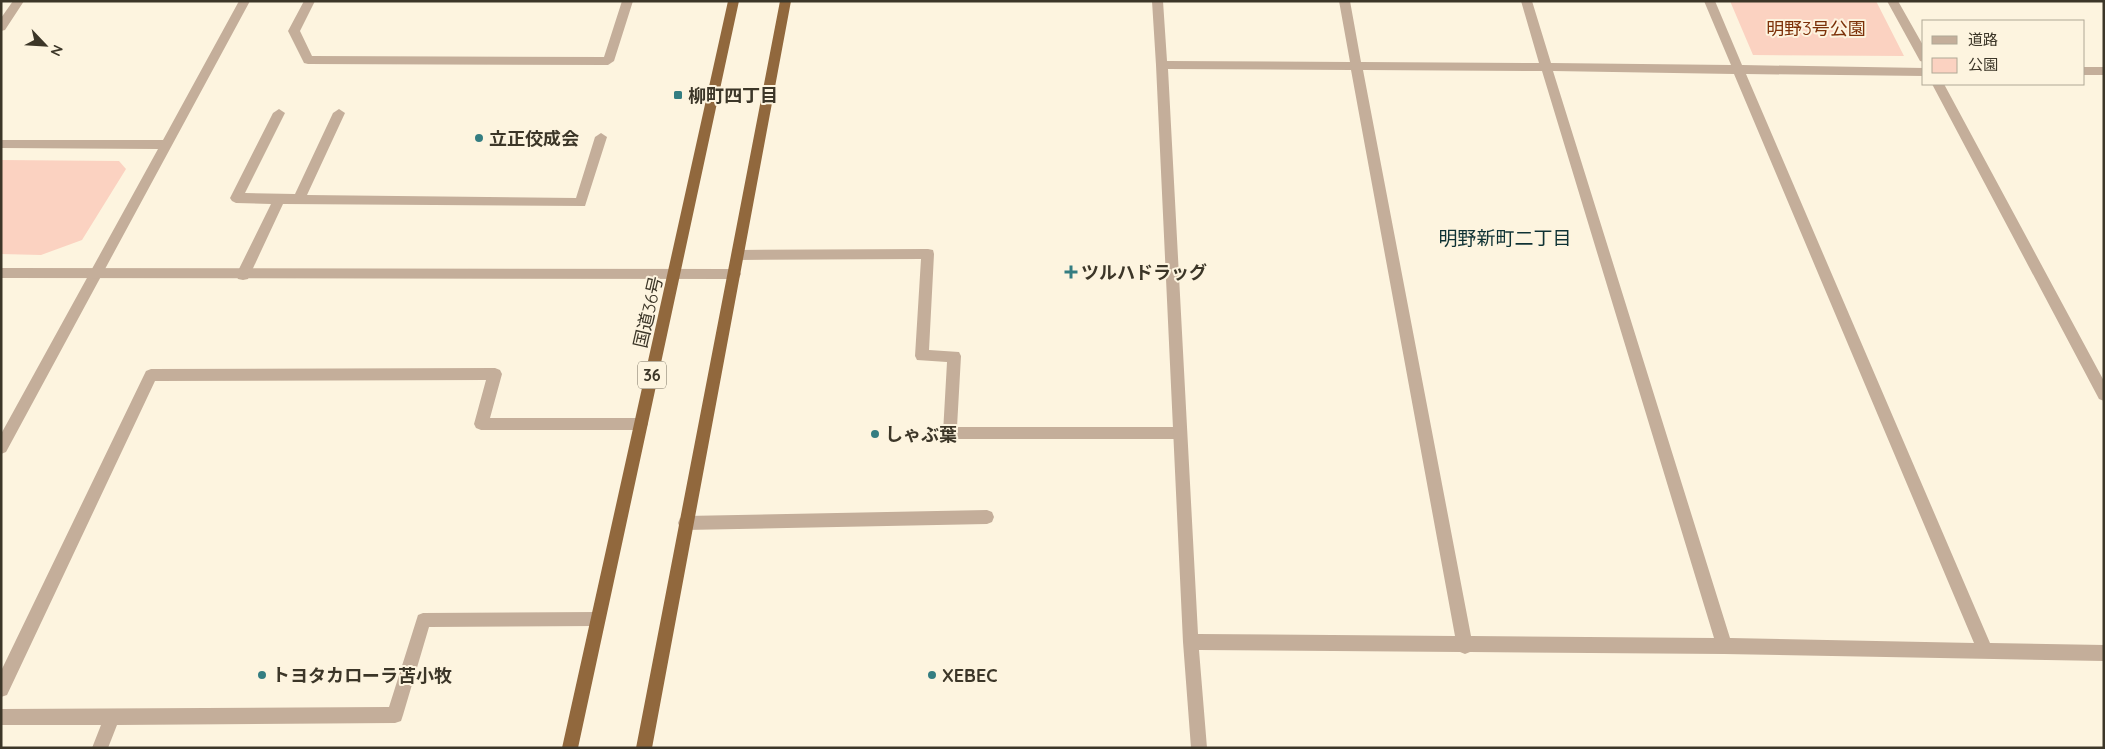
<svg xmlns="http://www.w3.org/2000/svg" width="2105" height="749" viewBox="0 0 2105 749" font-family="Quicksand,'Noto Sans JP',sans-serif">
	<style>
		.green { fill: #fbd2c1 }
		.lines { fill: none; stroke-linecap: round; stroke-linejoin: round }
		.service { fill: #c4ae9a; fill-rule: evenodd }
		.minor { fill: #c4ae9a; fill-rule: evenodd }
		.tertiary { fill: #c4ae9a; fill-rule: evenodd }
		.trunk { fill: #91683d; fill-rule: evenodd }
		.poi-dot { fill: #347d81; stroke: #fdf4df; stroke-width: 2 }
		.labels { text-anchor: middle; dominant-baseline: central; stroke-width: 4; stroke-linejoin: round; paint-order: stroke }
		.shield { fill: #fdf4df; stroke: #766f5f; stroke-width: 1 }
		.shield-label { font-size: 16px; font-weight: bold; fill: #3c3628 }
		.park-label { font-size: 18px; fill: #7c3108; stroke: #fdf4df }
		.poi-label { font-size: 18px; font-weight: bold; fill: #3c3628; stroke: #fdf4df; text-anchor: start }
		.street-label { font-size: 18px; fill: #3c3628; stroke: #fdf4df }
		.neighbourhood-label { font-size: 19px; fill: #0e3133; stroke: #fdf4df }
	</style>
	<rect width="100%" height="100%" fill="#fdf4df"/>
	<path class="green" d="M 1730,1 L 1876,1 L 1904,56 L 1753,55 Z
		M 1,160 L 119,161 L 126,169 L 82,240 L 41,255 L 1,254 Z"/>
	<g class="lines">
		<path class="service" d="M 304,1 L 315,1 L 300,31 L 312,56 L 604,57 L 622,1 L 633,1 L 614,61 L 608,65 L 308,64 L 304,63 L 288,31 Z
			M 279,109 L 285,113 L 245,193 L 295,194 L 333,113 L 339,109 L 345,113 L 307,195 L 576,198 L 595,137 L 601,133 L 607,137 L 585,206 L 283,204 L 248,279 L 243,280 L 238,279 L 236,275 L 271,204 L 236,203 L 232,201 L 230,198 L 273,113 Z
			M 928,249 L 933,250 L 934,254 L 929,350 L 959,352 L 961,356 L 957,427 L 1180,427 L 1185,429 L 1187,433 L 1185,437 L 1180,439 L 950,439 L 945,437 L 943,433 L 947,362 L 917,360 L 915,356 L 921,259 L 738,260 L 733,259 L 732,255 L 733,251 L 738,250 Z
			M 495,368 L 500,370 L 502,374 L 490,418 L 641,418 L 646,420 L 648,424 L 646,428 L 641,430 L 481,430 L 476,428 L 474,424 L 486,380 L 155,381 L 7,695 L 1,697 L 1,671 L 146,371 L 151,369 Z
			M 987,510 L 992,512 L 994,517 L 992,522 L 987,524 L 685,530 L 680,528 L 678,523 L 680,518 L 685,516 Z
			M 597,612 L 602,614 L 605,619 L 602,624 L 597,626 L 429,627 L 403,715 L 401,721 L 395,723 L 117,725 L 108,748 L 92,748 L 101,725 L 1,725 L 1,709 L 389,707 L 418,615 L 423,613 Z"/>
		<path class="minor" d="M 13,1 L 24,1 L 5,30 L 1,31 L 1,18 Z
			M 239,1 L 250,1 L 6,452 L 1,454 L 1,434 L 158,149 L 1,148 L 1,140 L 163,140 Z
			M 1152,1 L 1163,1 L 1167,61 L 1350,62 L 1339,1 L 1350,1 L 1361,62 L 1539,63 L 1521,1 L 1532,1 L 1551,63 L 1731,65 L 1704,1 L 1715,1 L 1742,65 L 1924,68 L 1924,76 L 1746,74 L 1990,643 L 2104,645 L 2104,661 L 1724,654 L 1470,652 L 1465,654 L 1460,652 L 1199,650 L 1207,748 L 1191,748 L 1183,642 L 1156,65 ZM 1168,69 L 1351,70 L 1455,636 L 1198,634 ZM 1363,70 L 1542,71 L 1714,638 L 1471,636 ZM 1553,71 L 1734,74 L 1974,643 L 1730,638 Z
			M 1887,1 L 1898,1 L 1924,47 L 1924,62 L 1920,61 Z
			M 2084,67 L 2104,67 L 2104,75 L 2084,75 Z
			M 1932,84 L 1944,84 L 2104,381 L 2104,401 L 2099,399 Z"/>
		<path class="tertiary" d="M 1,268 L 734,269 L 739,270 L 741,274 L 739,278 L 734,279 L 1,278 Z"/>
		<path class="trunk" d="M 728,1 L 739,1 L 578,748 L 562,748 Z
			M 780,1 L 791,1 L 652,748 L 636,748 Z"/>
	</g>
	<g class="poi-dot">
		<rect x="673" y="90" width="10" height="10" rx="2.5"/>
		<circle cx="479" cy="138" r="5"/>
		<path d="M1068.5 264.5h5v5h5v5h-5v5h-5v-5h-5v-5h5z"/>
		<circle cx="875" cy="434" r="5"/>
		<circle cx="262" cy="675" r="5"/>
		<circle cx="932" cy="675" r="5"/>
	</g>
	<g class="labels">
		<rect class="shield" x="638" y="361.5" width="28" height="27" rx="4"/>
		<g class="shield-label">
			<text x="652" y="375">36</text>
		</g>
		<g class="park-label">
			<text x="1816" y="28">明野3号公園</text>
		</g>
		<g class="poi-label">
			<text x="688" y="95">柳町四丁目</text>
			<text x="489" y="138">立正佼成会</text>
			<text x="1081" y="272">ツルハドラッグ</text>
			<text x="885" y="434">しゃぶ葉</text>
			<text x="272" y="675">トヨタカローラ苫小牧</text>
			<text x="942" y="675">XEBEC</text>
		</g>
		<g class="street-label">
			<text transform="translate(648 312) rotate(-77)">国道36号</text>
		</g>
		<g class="neighbourhood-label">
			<text x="1505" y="238">明野新町二丁目</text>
		</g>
	</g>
	<rect width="2105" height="749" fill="none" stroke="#3c3628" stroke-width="5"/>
	<rect x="1922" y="20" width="162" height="65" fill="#fdf4df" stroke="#b0a896"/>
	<rect x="1932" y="36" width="25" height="8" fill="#c4ae9a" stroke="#b0a896"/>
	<text x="1968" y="45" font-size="15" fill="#3c3628">道路</text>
	<rect x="1932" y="58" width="25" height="15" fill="#fbd2c1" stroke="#b0a896"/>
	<text x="1968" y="70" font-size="15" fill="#3c3628">公園</text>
	<g transform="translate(45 45) rotate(115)" stroke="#fdf4df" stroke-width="4" paint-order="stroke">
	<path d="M0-4L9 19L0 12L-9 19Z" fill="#3c3628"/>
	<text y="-8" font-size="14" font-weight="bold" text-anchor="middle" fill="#3c3628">N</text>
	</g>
</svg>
